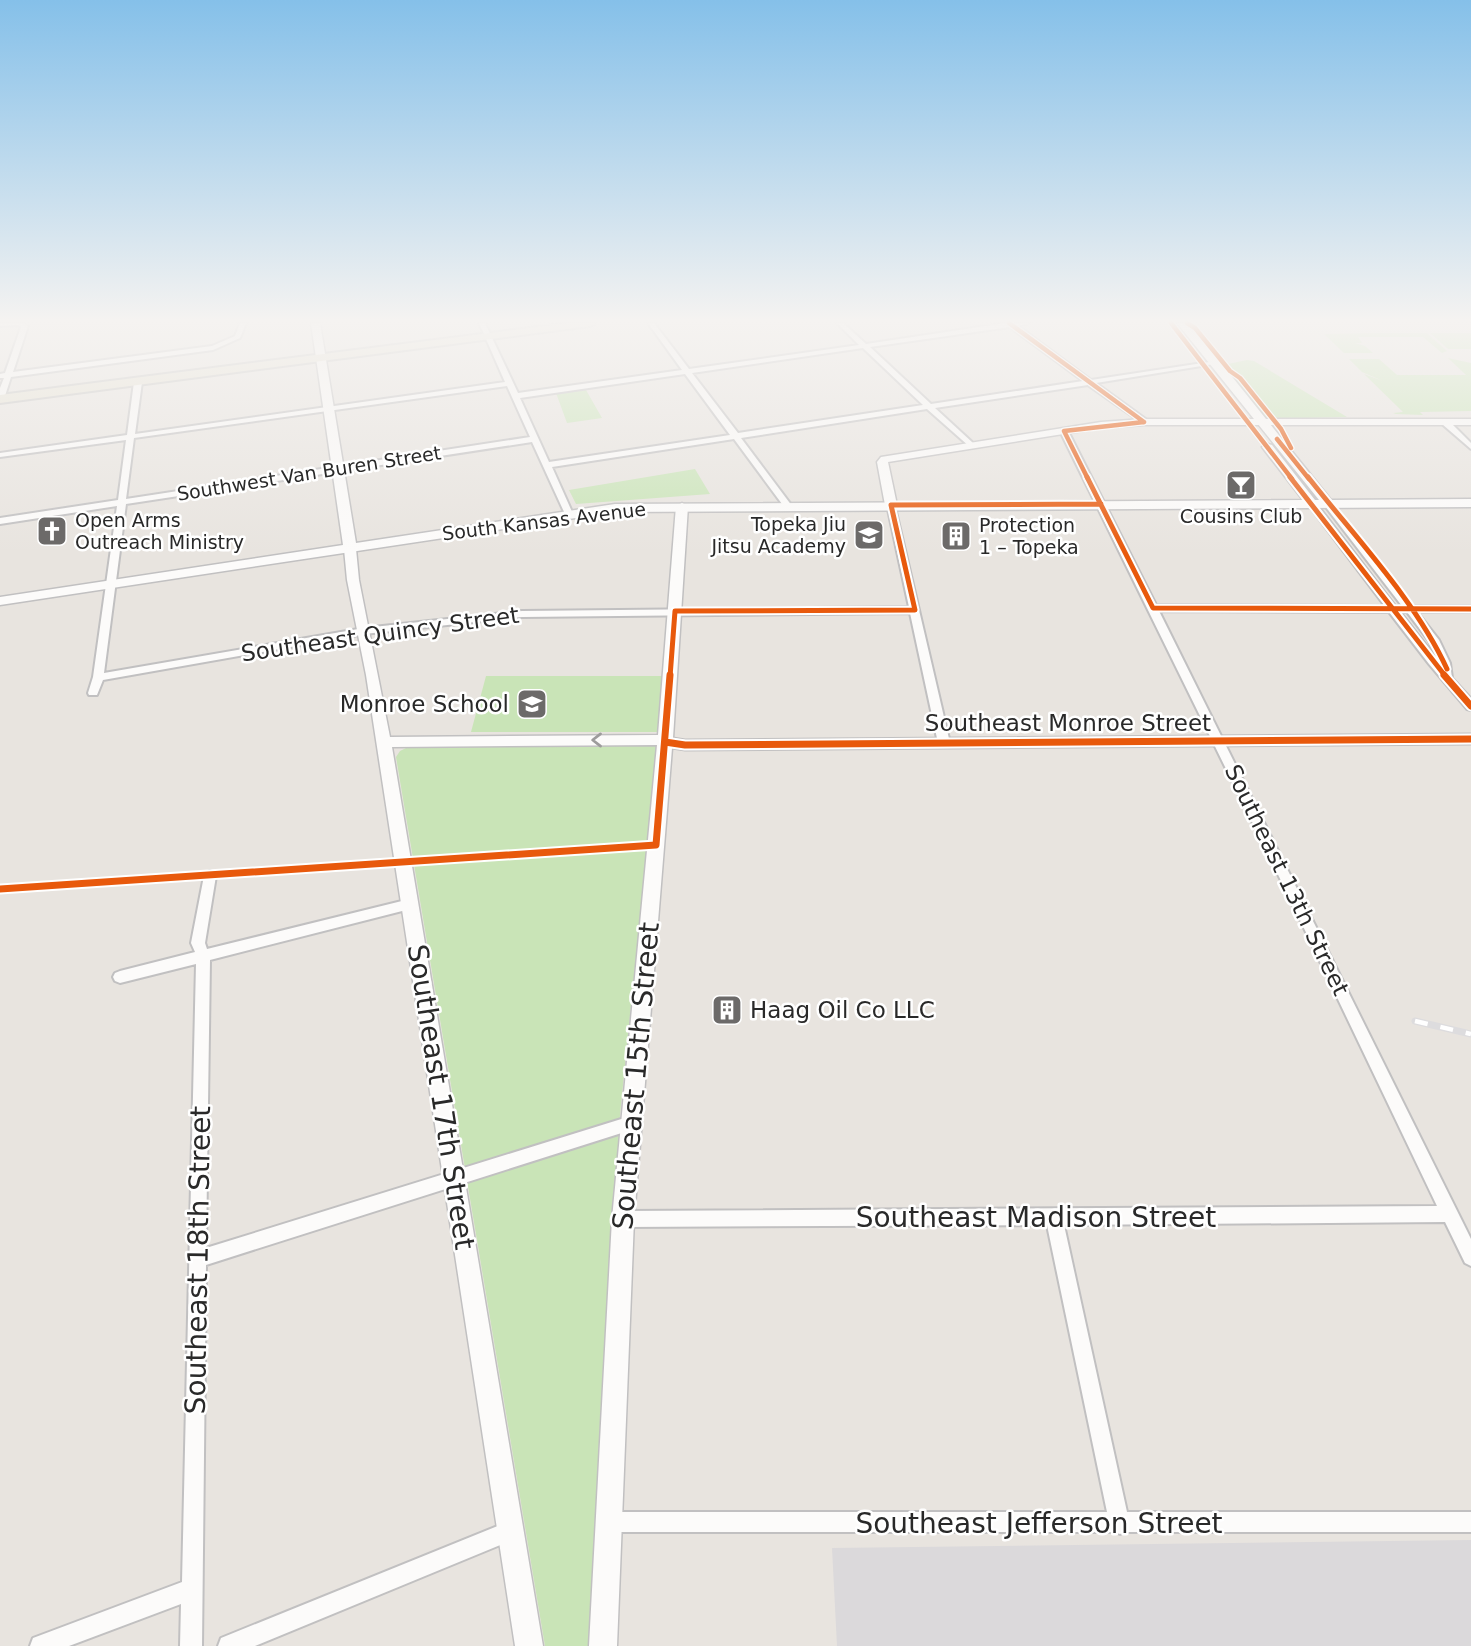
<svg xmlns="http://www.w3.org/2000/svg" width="1471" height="1646" viewBox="0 0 1471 1646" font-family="'DejaVu Sans',sans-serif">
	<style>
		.industrial { fill: #dbd9db }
		.green { fill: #c9e4b7 }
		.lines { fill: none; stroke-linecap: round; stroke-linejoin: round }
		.minor-casing { stroke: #c1c0c1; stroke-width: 4 }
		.tertiary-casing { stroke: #c1c0c1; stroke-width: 3 }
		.secondary-casing { stroke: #c1c0c1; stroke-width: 3 }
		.primary-casing { stroke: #c4c3c1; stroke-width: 4 }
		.minor { fill: #fcfbfa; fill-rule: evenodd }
		.tertiary { fill: #fcfbfa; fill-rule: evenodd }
		.secondary { fill: #fcfbfa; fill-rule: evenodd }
		.primary { fill: #e6e2d3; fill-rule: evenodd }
		.rail-casing { stroke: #dddcde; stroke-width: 7 }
		.rail { stroke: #fff; stroke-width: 4.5; stroke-dasharray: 13; stroke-linecap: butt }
		.cycleway-far2-casing { stroke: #fff; stroke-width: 7 }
		.cycleway-far1-casing { stroke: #fff; stroke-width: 9 }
		.cycleway-casing { stroke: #fff; stroke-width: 11 }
		.cycleway-far2 { stroke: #e8590c; stroke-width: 4.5 }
		.cycleway-far1 { stroke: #e8590c; stroke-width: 5 }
		.cycleway { stroke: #e8590c; stroke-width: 7 }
		.oneway { stroke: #9d9c9c }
		.labels { text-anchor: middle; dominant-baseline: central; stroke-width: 5; stroke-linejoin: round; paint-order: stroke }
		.far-street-label { font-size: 19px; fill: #292929; stroke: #fff }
		.far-poi-label { font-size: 19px; fill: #292929; stroke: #fff; text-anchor: start }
		.street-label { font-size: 23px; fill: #292929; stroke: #fff }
		.poi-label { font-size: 23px; fill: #292929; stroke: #fff; text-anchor: end }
		.near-street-label { font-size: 28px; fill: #292929; stroke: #fff }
	</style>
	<rect width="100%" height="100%" fill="#e8e4df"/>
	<path class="industrial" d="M 1471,1540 L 1471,1646 L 837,1646 L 832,1548 Z"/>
	<path class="green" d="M 1377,333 L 1427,333 L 1447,351 L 1442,353 L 1423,337 L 1358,337 L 1362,343 L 1355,343 L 1365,346 L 1373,353 L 1344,353 L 1324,334 Z
		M 1430,333 L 1471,333 L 1471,349 L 1448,349 Z
		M 1448,358 L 1471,363 L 1471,411 L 1420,412 L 1423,415 L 1396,414 L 1393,413 L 1403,412 L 1364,374 L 1383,381 L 1362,372 L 1349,359 L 1379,359 L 1397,375 L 1466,375 Z
		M 1247,360 L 1254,361 L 1347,417 L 1266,419 L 1223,365 Z
		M 586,390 L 602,418 L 567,423 L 556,393 Z
		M 695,469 L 710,494 L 576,504 L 569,490 Z
		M 486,676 L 663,676 L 659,732 L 471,732 Z
		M 654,744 L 657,748 L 620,1115 L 590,1646 L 545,1646 L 396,757 L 400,751 L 412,745 Z"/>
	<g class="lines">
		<g class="minor-casing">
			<path id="minor" d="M 0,323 L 23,323 L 28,326 L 13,372 L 212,346 L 235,336 L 240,323 L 246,323 L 240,338 L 213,350 L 11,377 L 4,399 L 0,401 L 0,388 L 4,378 L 0,378 L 0,374 L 5,373 L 21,327 L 18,325 L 0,326 Z
				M 479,323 L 485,323 L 518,393 L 682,370 L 648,323 L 654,323 L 689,369 L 859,345 L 837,323 L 843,323 L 866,344 L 1006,323 L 1029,323 L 1018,326 L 1091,380 L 1216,361 L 1220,363 L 1096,383 L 1147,420 L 1148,422 L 1144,424 L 1088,385 L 935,408 L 973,443 L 973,447 L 970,447 L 927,409 L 741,438 L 792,506 L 788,509 L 785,508 L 734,439 L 552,467 L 573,514 L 569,517 L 565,514 L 532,442 L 126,504 L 104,673 L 364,628 L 522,611 L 909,607 L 887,505 L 894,503 L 950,743 L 948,746 L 944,747 L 938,743 L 910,613 L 522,617 L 364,634 L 103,680 L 97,695 L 89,695 L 88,693 L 93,677 L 117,506 L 0,524 L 0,518 L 118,500 L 126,440 L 0,457 L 0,453 L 127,435 L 134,382 L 138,380 L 142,382 L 135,434 L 505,382 ZM 1010,327 L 1083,381 L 931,404 L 870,347 ZM 863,348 L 923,405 L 738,433 L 692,373 ZM 685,374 L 730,435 L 549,462 L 520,398 ZM 507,386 L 530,437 L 126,499 L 134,438 Z
				M 1442,420 L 1448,420 L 1471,443 L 1471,449 L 1442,424 Z
				M 1061,429 L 1068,431 L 1156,605 L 1385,606 L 1308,504 L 1312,501 L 1315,502 L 1395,606 L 1402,606 L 1325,506 L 1324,504 L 1328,501 L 1331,502 L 1413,606 L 1471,606 L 1471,612 L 1417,612 L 1439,640 L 1450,663 L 1452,678 L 1471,699 L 1471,710 L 1467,709 L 1429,664 L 1389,612 L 1159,611 L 1471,1239 L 1471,1266 L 1465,1263 L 1445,1222 L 1064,1225 L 1127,1512 L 1471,1512 L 1471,1532 L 1125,1532 L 1120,1534 L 1115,1532 L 607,1532 L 600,1529 L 597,1522 L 600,1515 L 607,1512 L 1107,1512 L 1047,1225 L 623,1227 L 617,1225 L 615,1219 L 617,1213 L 623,1211 L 1437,1206 L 1290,899 L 1060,431 ZM 1400,612 L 1407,612 L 1429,641 L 1440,663 Z
				M 210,871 L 215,873 L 216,876 L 205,943 L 207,949 L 410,899 L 415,900 L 417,904 L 415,908 L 410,909 L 210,960 L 206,1248 L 631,1116 L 637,1118 L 639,1123 L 637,1128 L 631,1130 L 206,1265 L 202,1646 L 180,1646 L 181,1604 L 69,1646 L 30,1646 L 33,1638 L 182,1582 L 196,964 L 120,983 L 115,981 L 113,977 L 115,973 L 120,971 L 195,952 L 191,943 L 204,876 L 205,873 Z
				M 510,1521 L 517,1524 L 520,1531 L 517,1538 L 255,1646 L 218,1646 L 221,1638 Z"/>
		</g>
		<g class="tertiary-casing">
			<path id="tertiary" d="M 1144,419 L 1471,419 L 1471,425 L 1144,425 L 1101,428 L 888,462 L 897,505 L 891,508 L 885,505 L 877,462 L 881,457 L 1101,422 Z
				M 682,503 L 688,506 L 673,738 L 685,740 L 1471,734 L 1471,744 L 685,750 L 672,748 L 634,1219 L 617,1646 L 589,1646 L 612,1219 L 657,745 L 392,747 L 543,1646 L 515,1646 L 366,675 L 347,580 L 344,549 L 350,545 L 356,549 L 359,580 L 390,737 L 658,735 L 676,506 Z"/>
		</g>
		<g class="secondary-casing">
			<path id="secondary" d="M 311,323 L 320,323 L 356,543 L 615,504 L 1303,500 L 1262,447 L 1268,444 L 1272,445 L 1315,500 L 1319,500 L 1177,323 L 1186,323 L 1197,333 L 1331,500 L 1471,499 L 1471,507 L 615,512 L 0,605 L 0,597 L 343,545 Z"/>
		</g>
		<g class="primary-casing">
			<path id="primary" d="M 569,323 L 595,323 L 590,326 L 0,403 L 0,395 Z"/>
		</g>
		<use href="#minor" class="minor"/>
		<use href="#tertiary" class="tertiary"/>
		<use href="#secondary" class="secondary"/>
		<use href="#primary" class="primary"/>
		<g class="rail-casing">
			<path id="rail" d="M 1415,1021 L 1471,1034"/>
		</g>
		<use href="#rail" class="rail"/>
		<g class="cycleway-far2-casing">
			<path id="cycleway-far2" d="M 1009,323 L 1144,422
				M 1171,323 L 1292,479
				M 1187,323 L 1195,328 L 1230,371 L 1240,378 L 1281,429 L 1291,448
				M 1277,439 L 1309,479
				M 1088,479 L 1064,431 L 1144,422"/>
		</g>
		<g class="cycleway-far1-casing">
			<path id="cycleway-far1" d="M 1087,477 L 1153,608 L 1471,609
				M 1290,477 L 1446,677
				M 1308,477 C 1354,536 1416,601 1447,669
				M 670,677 L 675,611 L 915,610 L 891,505 L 1101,504"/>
		</g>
		<g class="cycleway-casing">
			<path id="cycleway" d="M 1444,675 L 1471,706
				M 665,742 L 685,745 L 1471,739
				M 0,889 L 656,845 L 670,675"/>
		</g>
		<use href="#cycleway-far2" class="cycleway-far2"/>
		<use href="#cycleway-far1" class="cycleway-far1"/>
		<use href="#cycleway" class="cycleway"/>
	</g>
	<defs><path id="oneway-chevron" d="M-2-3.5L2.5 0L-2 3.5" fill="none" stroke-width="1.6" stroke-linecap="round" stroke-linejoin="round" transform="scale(1.75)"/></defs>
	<use class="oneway" href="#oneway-chevron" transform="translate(597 740) rotate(180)"/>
	<linearGradient id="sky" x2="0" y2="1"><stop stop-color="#85c0e9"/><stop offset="0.58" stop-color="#f5f3f1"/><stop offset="1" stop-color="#f5f3f1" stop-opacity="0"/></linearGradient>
	<rect width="1471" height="553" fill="url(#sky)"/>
	<defs>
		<g id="bar-square" transform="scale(1.575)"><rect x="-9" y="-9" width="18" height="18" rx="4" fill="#6c6a69" stroke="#fff"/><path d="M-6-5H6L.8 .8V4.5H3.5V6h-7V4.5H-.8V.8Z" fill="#fff"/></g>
		<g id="church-square" transform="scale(1.575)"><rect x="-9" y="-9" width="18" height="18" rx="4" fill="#6c6a69" stroke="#fff"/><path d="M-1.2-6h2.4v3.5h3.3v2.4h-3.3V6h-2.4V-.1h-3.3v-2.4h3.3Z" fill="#fff"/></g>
		<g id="school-square" transform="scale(1.575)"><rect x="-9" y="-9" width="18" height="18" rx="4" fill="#6c6a69" stroke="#fff"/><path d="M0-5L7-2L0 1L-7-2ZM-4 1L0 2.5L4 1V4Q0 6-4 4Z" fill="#fff"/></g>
		<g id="building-square" transform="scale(1.575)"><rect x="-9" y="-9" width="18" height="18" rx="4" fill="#6c6a69" stroke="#fff"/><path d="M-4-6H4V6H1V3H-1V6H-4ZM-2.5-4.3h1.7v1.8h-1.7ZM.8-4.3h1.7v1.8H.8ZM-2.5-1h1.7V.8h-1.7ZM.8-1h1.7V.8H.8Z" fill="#fff"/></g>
	</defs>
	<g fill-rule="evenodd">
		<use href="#bar-square" x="1241" y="485"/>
		<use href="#church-square" x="52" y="531"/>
		<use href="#school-square" x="869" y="535"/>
		<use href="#building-square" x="956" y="536"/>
		<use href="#school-square" x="532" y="704"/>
		<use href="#building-square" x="727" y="1010"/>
	</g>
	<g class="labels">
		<g class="far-street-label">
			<text transform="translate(309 473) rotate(-9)">Southwest Van Buren Street</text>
			<text transform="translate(544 521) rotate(-7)">South Kansas Avenue</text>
		</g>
		<g class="far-poi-label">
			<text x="1241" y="516" text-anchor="middle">Cousins Club</text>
			<text x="75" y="520">Open Arms<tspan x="75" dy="22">Outreach Ministry</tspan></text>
			<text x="846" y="524" text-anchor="end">Topeka Jiu<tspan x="846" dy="22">Jitsu Academy</tspan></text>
			<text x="979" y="525">Protection<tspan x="979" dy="22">1 – Topeka</tspan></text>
		</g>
		<g class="street-label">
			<text transform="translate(380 634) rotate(-8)">Southeast Quincy Street</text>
			<text x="1068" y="723">Southeast Monroe Street</text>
			<text transform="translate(1287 880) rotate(64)">Southeast 13th Street</text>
		</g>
		<g class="poi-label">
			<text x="509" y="704">Monroe School</text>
			<text x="750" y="1010" text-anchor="start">Haag Oil Co LLC</text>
		</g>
		<g class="near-street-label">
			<text transform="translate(636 1076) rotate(-85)">Southeast 15th Street</text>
			<text transform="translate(441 1097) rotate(81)">Southeast 17th Street</text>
			<text x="1036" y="1217">Southeast Madison Street</text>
			<text transform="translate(198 1260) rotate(-89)">Southeast 18th Street</text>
			<text x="1039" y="1523">Southeast Jefferson Street</text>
		</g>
	</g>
</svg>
